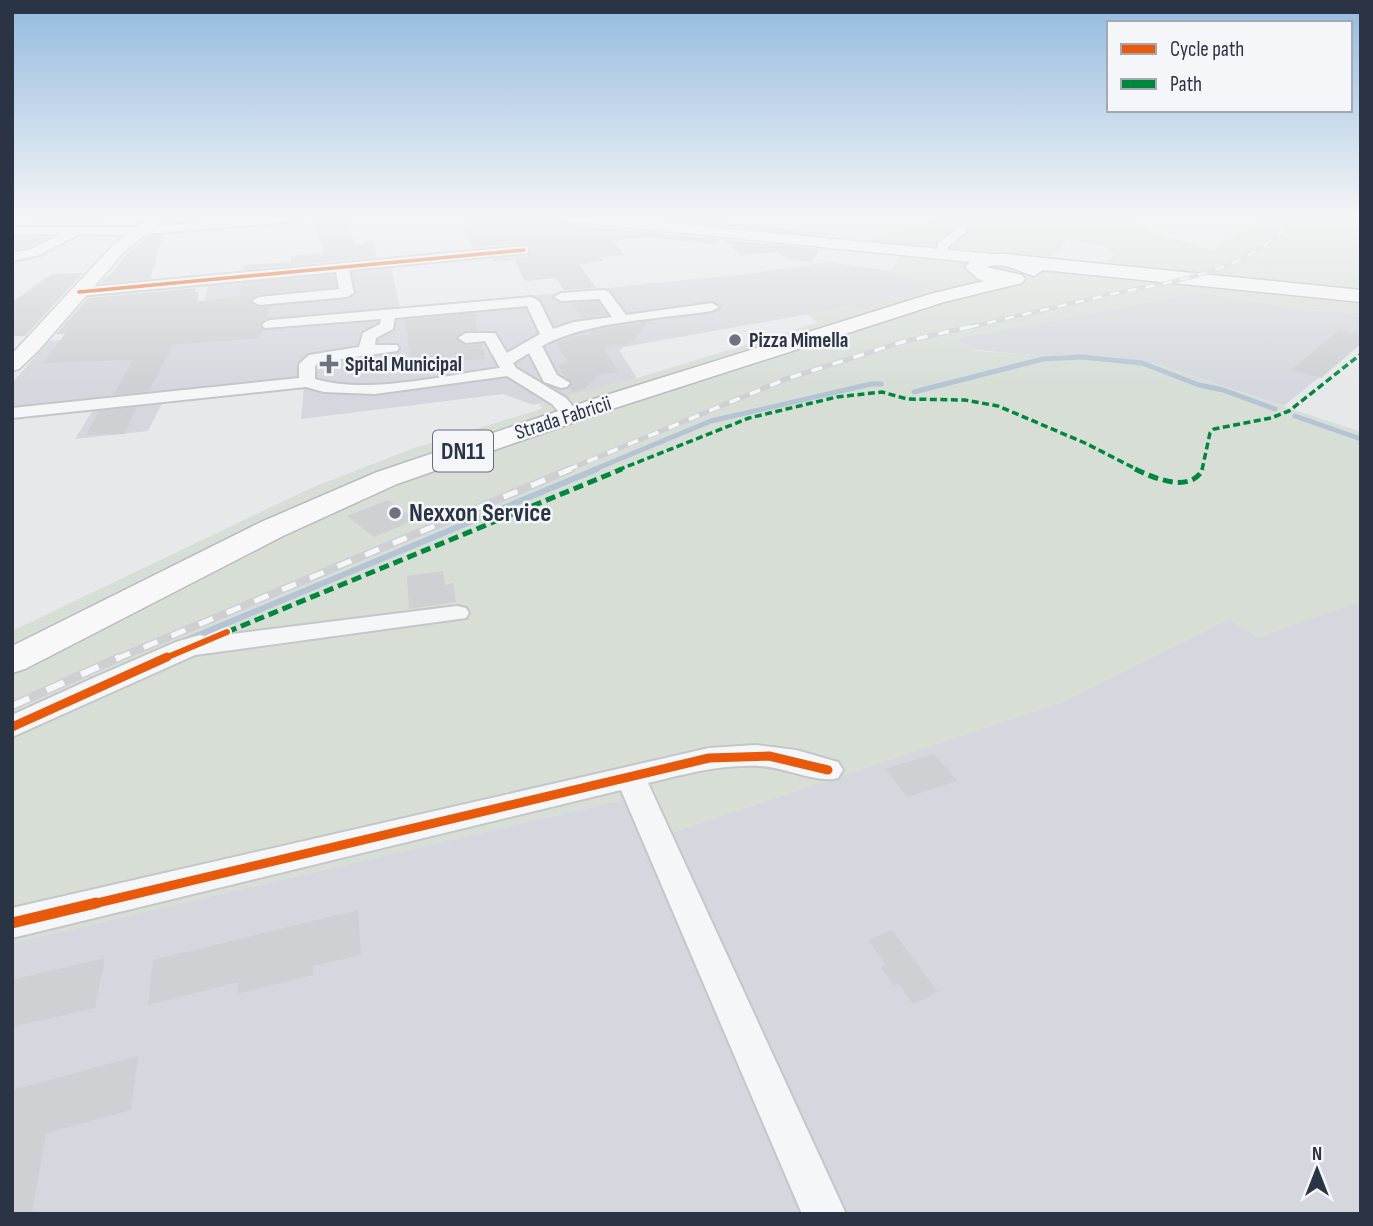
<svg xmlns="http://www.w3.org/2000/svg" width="1373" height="1226" viewBox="0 0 1373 1226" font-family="'Sofia Sans Condensed',sans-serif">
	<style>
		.built { fill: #d4d7dd }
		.green { fill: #d6ded6; fill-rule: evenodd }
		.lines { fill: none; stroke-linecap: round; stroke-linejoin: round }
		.stream-far1 { stroke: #b4c4d5; stroke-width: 5 }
		.stream { stroke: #b4c4d5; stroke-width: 6 }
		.building { fill: #ced0d3 }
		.minor-casing { stroke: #c4c6c8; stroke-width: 4 }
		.major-casing { stroke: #c2c5c8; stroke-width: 3 }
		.highway-casing { stroke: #b8bbbf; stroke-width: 3 }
		.minor { fill: #f5f6f7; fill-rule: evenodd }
		.major { fill: #f8f8f8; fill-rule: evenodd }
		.highway { fill: #f8f8f8; fill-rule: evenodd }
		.rail-far3-casing { stroke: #cecfd2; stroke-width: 4.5 }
		.rail-far2-casing { stroke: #cecfd2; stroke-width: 5 }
		.rail-far1-casing { stroke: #cecfd2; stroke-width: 8 }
		.rail-casing { stroke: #cecfd2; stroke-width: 9 }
		.rail-far3 { stroke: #f4f6f9; stroke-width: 2.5; stroke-dasharray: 9; stroke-linecap: butt }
		.rail-far2 { stroke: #f4f6f9; stroke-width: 3.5; stroke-dasharray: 11; stroke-linecap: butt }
		.rail-far1 { stroke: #f4f6f9; stroke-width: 5; stroke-dasharray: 15; stroke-linecap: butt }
		.rail { stroke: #f4f6f9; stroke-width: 6; stroke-dasharray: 19; stroke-linecap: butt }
		.quiet-far1 { stroke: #00873e; stroke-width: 3.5; stroke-dasharray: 7 3.5; stroke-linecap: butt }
		.quiet { stroke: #00873e; stroke-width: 5; stroke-dasharray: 10 5; stroke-linecap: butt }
		.cycleway-far3-casing { stroke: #f4f6f9; stroke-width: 6 }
		.cycleway-far2-casing { stroke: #f4f6f9; stroke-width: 10 }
		.cycleway-far1-casing { stroke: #f4f6f9; stroke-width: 13 }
		.cycleway-casing { stroke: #f4f6f9; stroke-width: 16 }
		.cycleway-far3 { stroke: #e8590c; stroke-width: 3.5 }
		.cycleway-far2 { stroke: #e8590c; stroke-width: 6 }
		.cycleway-far1 { stroke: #e8590c; stroke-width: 9 }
		.cycleway { stroke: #e8590c; stroke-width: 11 }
		.poi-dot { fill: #6c737f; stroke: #f4f6f9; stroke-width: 2.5 }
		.labels { text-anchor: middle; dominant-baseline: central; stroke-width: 5; stroke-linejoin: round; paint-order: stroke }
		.far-poi-label { font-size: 21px; font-weight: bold; fill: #2b3445; stroke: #f4f6f9; text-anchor: start }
		.far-street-label { font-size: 21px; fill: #2b3445; stroke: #f4f6f9 }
		.shield { fill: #f4f6f9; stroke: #676e7b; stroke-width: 2 }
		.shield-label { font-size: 24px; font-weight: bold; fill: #2b3445 }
		.poi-label { font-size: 26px; font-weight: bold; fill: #2b3445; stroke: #f4f6f9; text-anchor: start }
	</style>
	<rect width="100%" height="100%" fill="#e6e8ea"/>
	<path class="built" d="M 827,262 L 891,271 L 934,286 L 860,310 L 815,313 L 624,347 L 619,350 L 637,378 L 533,405 L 503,394 L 301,419 L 304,386 L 163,401 L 148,431 L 75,439 L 93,410 L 12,416 L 12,383 L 49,341 L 198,328 L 209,283 L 391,266 L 400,309 L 756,273 Z
		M 1200,292 L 1303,310 L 1361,313 L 1361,343 L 1284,406 L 1156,364 L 1102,355 L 1033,355 L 977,350 L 956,339 Z
		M 1361,601 L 1361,1214 L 12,1214 L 12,943 L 626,799 L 643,843 L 1230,619 L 1258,637 Z"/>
	<path class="green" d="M 945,216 L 1129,216 L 1153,233 L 1213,250 L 1262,216 L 1361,216 L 1361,313 L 1303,310 L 1200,292 L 957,339 L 977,351 L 1033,355 L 1102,355 L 1156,364 L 1361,432 L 1361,601 L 1258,638 L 1230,619 L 1059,704 L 643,843 L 626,799 L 12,943 L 12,631 L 311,488 L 414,448 L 541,409 L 540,403 L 637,378 L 817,323 L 807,314 L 853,305 L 860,310 L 933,286 L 891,271 L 901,253 L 870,250 L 867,240 L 952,217 ZM 1067,241 L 1104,245 L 1114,254 L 1105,263 L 1052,257 Z"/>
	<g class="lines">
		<path class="stream-far1" d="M 914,392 L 1043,359 L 1082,357 L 1142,363 L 1199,385 L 1223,390 L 1275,409
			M 1295,416 L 1361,439
			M 593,470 L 711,421 L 871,384 L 881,384"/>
		<path class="stream" d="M 189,639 L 597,469"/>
	</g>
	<path class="building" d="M 47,216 L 117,216 L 102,224 L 29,224 Z
		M 316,216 L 344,216 L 356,246 L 373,239 L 377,257 L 244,270 L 244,265 L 291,262 L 291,256 L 324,253 L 314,220 Z
		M 546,216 L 555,223 L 719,239 L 714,244 L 647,237 L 613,241 L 624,255 L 599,257 L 603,261 L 579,264 L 596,288 L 564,290 L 556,278 L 524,281 L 515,260 L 494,262 L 493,259 L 528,256 L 530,245 L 524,243 L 472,248 L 462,222 Z
		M 621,216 L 703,220 L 828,234 L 827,236 Z
		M 163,235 L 150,279 L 100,283 L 112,273 L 127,253 L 147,237 Z
		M 50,237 L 30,247 L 12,250 L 12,238 Z
		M 724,240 L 819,249 L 812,262 L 788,259 L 776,252 L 740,255 Z
		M 83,273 L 25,336 L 12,336 L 12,302 L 52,274 Z
		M 334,275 L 336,287 L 259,294 L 251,299 L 250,302 L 258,307 L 270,307 L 266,319 L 259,325 L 263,329 L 260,338 L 173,345 L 149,391 L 113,395 L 133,360 L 43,363 L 65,334 L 56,334 L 88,298 L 196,288 L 195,292 L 199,292 L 197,301 L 239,297 L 242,283 Z
		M 598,302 L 607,315 L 582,318 L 572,303 Z
		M 474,313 L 478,330 L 465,331 L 456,339 L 466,346 L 482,344 L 485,359 L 456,361 L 458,368 L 413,373 L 405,320 Z
		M 648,322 L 634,340 L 626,345 L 603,348 L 619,372 L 599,375 L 584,389 L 573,392 L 570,387 L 573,383 L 565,377 L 558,365 L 568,363 L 556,343 L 571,337 L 592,334 L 590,331 L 602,329 Z
		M 1339,330 L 1361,335 L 1361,344 L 1321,378 L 1291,370 Z
		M 137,407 L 125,434 L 86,435 L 99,411 Z
		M 388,500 L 415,520 L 374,537 L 347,516 Z
		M 443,571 L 445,585 L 453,583 L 456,602 L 409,609 L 407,576 Z
		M 934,754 L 957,781 L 907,797 L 885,769 Z
		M 358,910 L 361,955 L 313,966 L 313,975 L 238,994 L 238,982 L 148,1005 L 153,960 Z
		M 892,930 L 938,992 L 913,1004 L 898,983 L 894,986 L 881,967 L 886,965 L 868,940 Z
		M 105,958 L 95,1008 L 12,1027 L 12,980 Z
		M 138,1056 L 131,1110 L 46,1133 L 32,1214 L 12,1214 L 12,1090 Z"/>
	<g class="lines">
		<g class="minor-casing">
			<path id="minor" d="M 280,216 L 314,217 L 308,220 L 136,235 L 79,234 L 40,255 L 12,261 L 12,253 L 31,249 L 62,234 L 12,235 L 12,227 L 143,227 Z
				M 962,225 L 966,226 L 966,232 L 948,247 L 946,257 L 936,257 L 938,243 Z
				M 524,246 L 528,247 L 528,253 L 349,270 L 354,293 L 347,297 L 259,305 L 252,301 L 259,297 L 339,289 L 336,272 L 79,296 L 72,292 L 79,288 Z
				M 603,290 L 608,291 L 626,315 L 712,303 L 719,307 L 712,311 C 660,319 587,321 542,346 L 557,375 L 570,383 L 567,387 L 561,388 L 544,382 L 529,353 L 513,363 L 516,368 L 566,398 L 580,415 L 571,420 L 565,419 L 552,404 L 507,376 L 375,394 L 324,392 L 306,387 L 12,418 L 12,408 L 299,378 L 299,364 L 309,355 L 359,347 L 363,333 L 380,324 L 381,319 L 265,328 L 262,325 L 265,322 L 270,320 L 532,297 L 539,301 L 553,329 L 574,322 L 612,317 L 599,299 L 561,301 L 554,297 L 561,293 ZM 527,306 L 540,334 L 507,353 L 495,333 L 466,333 L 458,338 L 466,343 L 485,341 L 500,368 C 445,375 368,395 315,379 L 315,366 L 320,362 L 397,351 L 399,348 L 397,345 L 375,345 L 376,338 L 393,329 L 395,318 Z
				M 457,606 L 466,608 L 469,613 L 466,618 L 195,655 L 12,737 L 12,715 L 91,679 L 176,642 L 200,635 L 208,637 Z
				M 756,745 L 796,750 L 838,762 L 843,770 L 838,778 C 818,784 784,767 760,766 C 721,764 685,774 648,783 L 846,1214 L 802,1214 L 621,790 L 12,938 L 12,908 L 709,748 Z"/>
		</g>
		<g class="major-casing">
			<path id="major" d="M 153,216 L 169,216 L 125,251 L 38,351 L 19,369 L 12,371 L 12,354 L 114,244 Z
				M 548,216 L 596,216 L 1001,255 L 1009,260 L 1001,265 L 555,220 Z"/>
		</g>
		<g class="highway-casing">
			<path id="highway" d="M 1004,254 L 1361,290 L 1361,302 L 1043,270 L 1034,276 C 1017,271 1006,262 986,267 L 1022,275 L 1025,279 L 1022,283 L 944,302 L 615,408 L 397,484 L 283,536 L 25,669 L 12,673 L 12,646 L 261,522 L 377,472 L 597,398 L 930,294 L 984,281 L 978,279 L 965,267 C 974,255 989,254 1004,254 Z"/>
		</g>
		<use href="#minor" class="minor"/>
		<use href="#major" class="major"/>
		<use href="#highway" class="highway"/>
		<g class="rail-far3-casing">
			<path id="rail-far3" d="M 970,327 C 1017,316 1065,305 1112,294 C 1178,280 1251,272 1296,216"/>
		</g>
		<g class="rail-far2-casing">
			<path id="rail-far2" d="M 567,470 L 786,379 L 902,342 L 978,325"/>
		</g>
		<g class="rail-far1-casing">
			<path id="rail-far1" d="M 116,659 L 571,469"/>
		</g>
		<g class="rail-casing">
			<path id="rail" d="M 12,706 L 120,657"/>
		</g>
		<use href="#rail-far3" class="rail-far3"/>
		<use href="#rail-far2" class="rail-far2"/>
		<use href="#rail-far1" class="rail-far1"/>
		<use href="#rail" class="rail"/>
		<path class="quiet-far1" d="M 618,470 L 749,418 L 837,397 L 882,392 L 907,399 L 965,400 L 998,406 L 1085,443 L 1138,470
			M 1202,470 L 1210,433 L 1214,429 L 1271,418 L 1289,411 L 1361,354"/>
		<path class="quiet" d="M 1135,469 C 1154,478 1190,494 1203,469
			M 227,632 L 622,469"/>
		<g class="cycleway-far3-casing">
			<path id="cycleway-far3" d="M 79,292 L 524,250"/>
		</g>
		<g class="cycleway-far2-casing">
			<path id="cycleway-far2" d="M 163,659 L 227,632"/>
		</g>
		<g class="cycleway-far1-casing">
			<path id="cycleway-far1" d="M 12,727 L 167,657
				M 89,905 L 709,758 L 769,756 L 828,770"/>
		</g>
		<g class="cycleway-casing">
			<path id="cycleway" d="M 12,923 L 96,903"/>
		</g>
		<use href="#cycleway-far3" class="cycleway-far3"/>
		<use href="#cycleway-far2" class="cycleway-far2"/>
		<use href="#cycleway-far1" class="cycleway-far1"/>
		<use href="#cycleway" class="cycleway"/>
	</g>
	<linearGradient id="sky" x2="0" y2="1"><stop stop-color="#93bae0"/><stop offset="0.56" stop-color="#f4f5f6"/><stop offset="1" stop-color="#f4f5f6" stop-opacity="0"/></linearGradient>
	<rect width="1373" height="387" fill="url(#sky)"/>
	<g class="poi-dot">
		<circle cx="735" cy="340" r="7"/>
		<path d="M325.5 353.5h7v7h7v7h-7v7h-7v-7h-7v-7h7z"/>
		<circle cx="395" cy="513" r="7"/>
	</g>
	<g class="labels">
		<g class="far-poi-label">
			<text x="749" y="340">Pizza Mimella</text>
			<text x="345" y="364">Spital Municipal</text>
		</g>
		<g class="far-street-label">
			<text transform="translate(563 418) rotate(-18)">Strada Fabricii</text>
		</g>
		<rect class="shield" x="433" y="430.5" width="60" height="41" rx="5"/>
		<g class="shield-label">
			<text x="463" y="451">DN11</text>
		</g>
		<g class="poi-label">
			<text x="409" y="513">Nexxon Service</text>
		</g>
	</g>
	<rect width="1373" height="1226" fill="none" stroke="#2b3445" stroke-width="28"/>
	<rect x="1107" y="21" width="245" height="91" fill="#f4f6f9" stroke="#a4a8b1" stroke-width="2"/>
	<rect x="1121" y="44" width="35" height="10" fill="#e8590c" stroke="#a4a8b1" stroke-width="2"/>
	<text x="1170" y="56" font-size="21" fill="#2b3445">Cycle path</text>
	<rect x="1121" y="79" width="35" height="10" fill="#00873e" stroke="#a4a8b1" stroke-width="2"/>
	<text x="1170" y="91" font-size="21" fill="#2b3445">Path</text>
	<g transform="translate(1317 1170)" stroke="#f4f6f9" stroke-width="5" paint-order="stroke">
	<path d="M0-5L12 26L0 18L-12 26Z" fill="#2b3445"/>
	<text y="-10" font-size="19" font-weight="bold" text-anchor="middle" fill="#2b3445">N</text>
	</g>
</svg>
